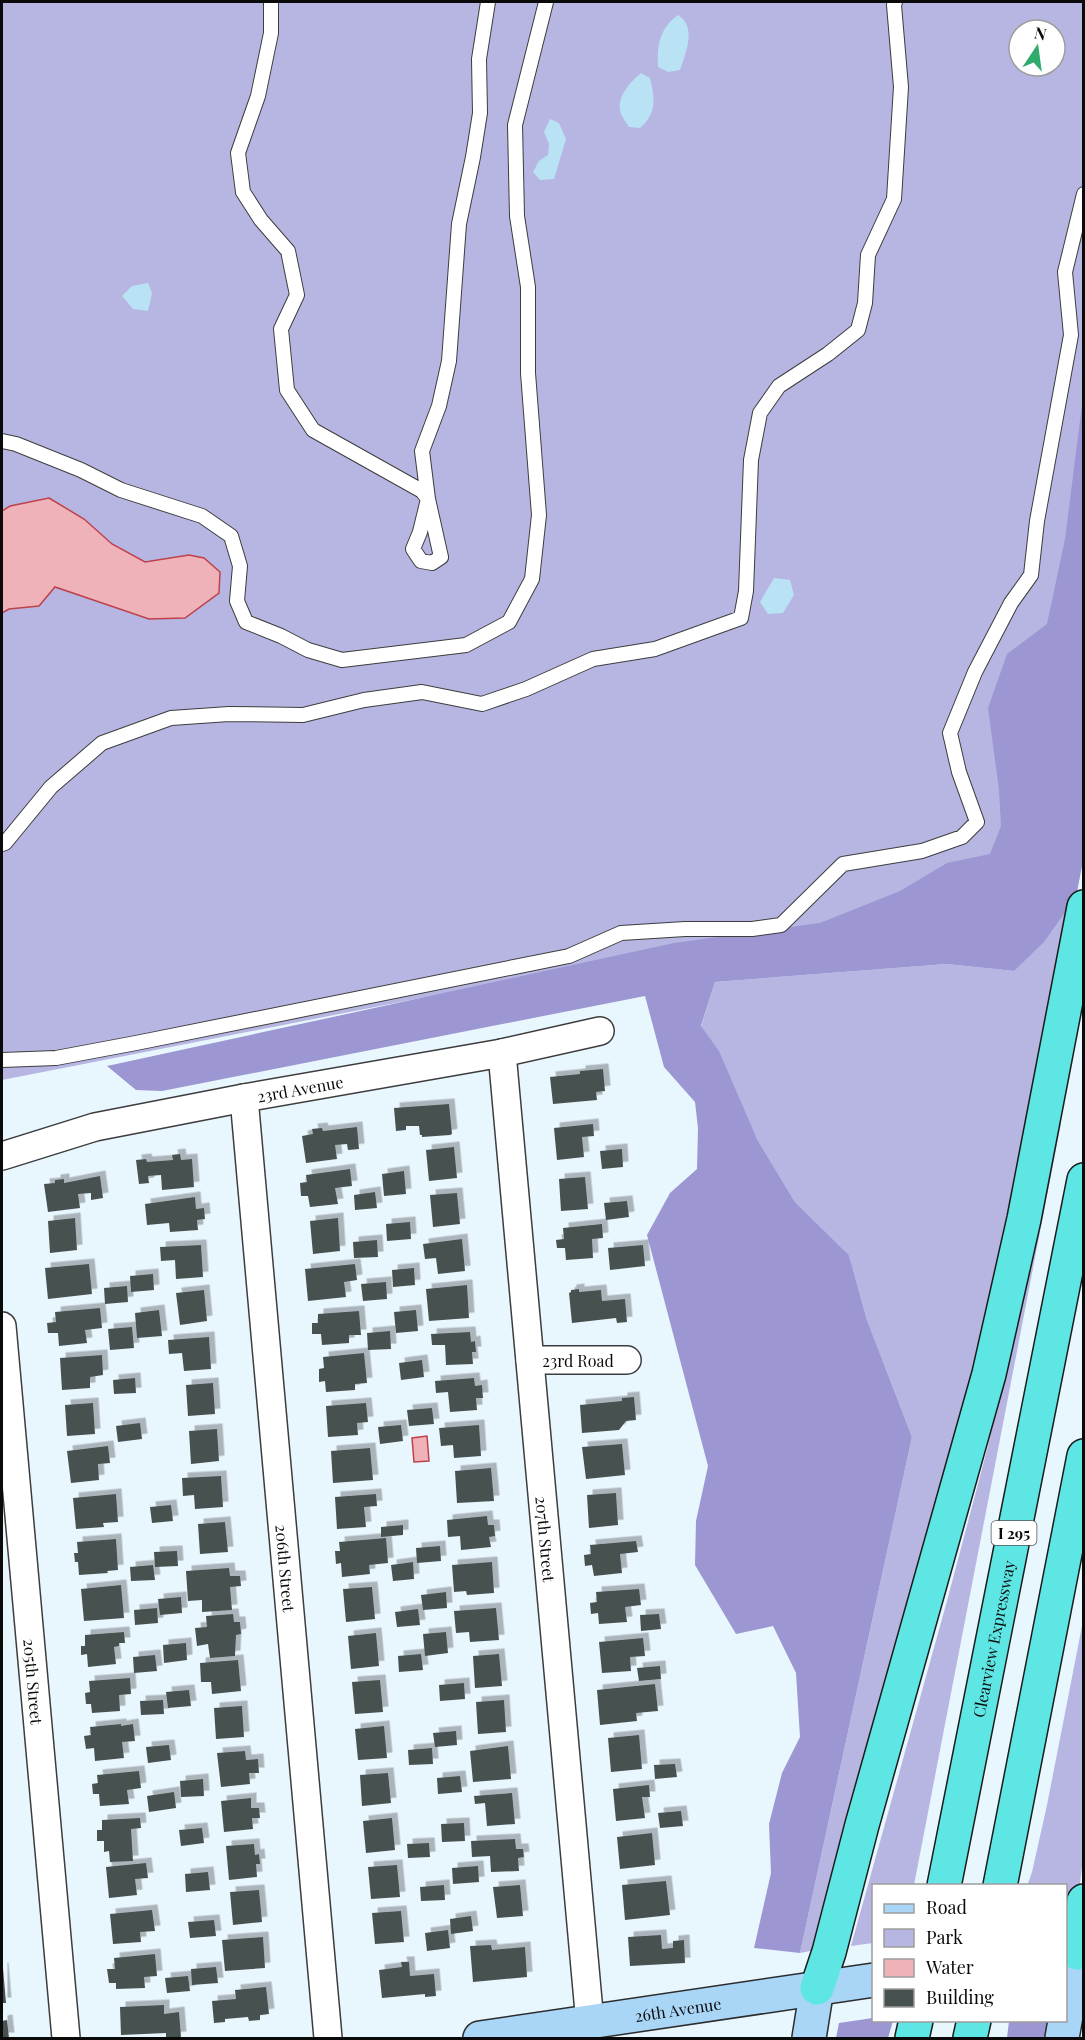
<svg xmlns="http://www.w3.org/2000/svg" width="1085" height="2040" viewBox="0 0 1085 2040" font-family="'Playfair Display',serif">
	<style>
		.green { fill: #b7b6e3; fill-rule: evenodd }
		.forest { fill: #9c97d2 }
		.sand { fill: #b9e2f4 }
		.water { fill: #efb2b8; stroke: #bf414a; stroke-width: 1.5 }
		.building { fill: #475150; filter: url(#shadow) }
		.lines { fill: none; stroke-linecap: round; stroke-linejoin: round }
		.lane-casing { stroke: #3d3d3d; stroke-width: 16 }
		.street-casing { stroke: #3d3d3d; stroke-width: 30 }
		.secondary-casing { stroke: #2c2c2c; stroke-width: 36 }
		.highway-casing { stroke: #1b1b1b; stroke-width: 36 }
		.lane { stroke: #fff; stroke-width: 14 }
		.street { stroke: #fff; stroke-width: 27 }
		.secondary { stroke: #a9d6f7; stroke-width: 33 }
		.highway { stroke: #5de6e4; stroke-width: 33 }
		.labels { text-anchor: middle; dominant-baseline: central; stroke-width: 6; stroke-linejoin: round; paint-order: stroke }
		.shield { fill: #fff; stroke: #545454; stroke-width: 1.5 }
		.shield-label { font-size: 15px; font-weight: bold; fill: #0a0a0a }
		.street-label { font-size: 16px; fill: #0a0a0a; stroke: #fff }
	</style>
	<defs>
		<filter id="shadow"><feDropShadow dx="5.5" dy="-5.5" stdDeviation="0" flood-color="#0004"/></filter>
	</defs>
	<rect width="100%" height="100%" fill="#e8f6fd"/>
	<path class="green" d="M 2,2 L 1083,2 L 1083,602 L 1022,907 L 467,989 L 2,1080 ZM 1019,30 L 1055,30 L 1055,66 L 1019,66 Z
		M 1076,897 L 991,1316 L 825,1948 L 800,1953 L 912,1437 L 867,1320 L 849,1255 L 795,1202 L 757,1139 L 701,1027 L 715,982 L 947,964 L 1014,971 Z
		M 1061,1123 L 914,1885 L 874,1886 L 873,1943 L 851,1946 L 947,1601 L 987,1450 L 1016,1328 L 1054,1131 Z
		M 1083,1621 L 1084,1850 L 1077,1909 L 1066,1917 L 1066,1886 L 1027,1886 L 1032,1872 L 1047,1805 Z"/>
	<path class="forest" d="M 1083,397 L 1084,856 L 1076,897 L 1044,942 L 1014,971 L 947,964 L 715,982 L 701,1026 L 719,1051 L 757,1139 L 795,1202 L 849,1255 L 867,1320 L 912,1437 L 800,1953 L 754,1948 L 771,1873 L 769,1824 L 782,1773 L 800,1737 L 796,1673 L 773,1626 L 736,1634 L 695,1565 L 696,1521 L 708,1466 L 647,1235 L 670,1193 L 697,1169 L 698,1128 L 695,1102 L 664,1067 L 645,996 L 162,1091 L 136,1090 L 107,1066 L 674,943 L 820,923 L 900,891 L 947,863 L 990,854 L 1001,826 L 999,790 L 988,708 L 1007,654 L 1047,624 L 1065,539 Z
		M 873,2018 L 874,2020 L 893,2021 L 888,2038 L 836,2038 L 839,2023 Z
		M 1009,2021 L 1048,2021 L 1045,2038 L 1007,2038 Z"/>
	<path class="sand" d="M 678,15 C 697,27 686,52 680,70 L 668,72 L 658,67 C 657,46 659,29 678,15 Z
		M 641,73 L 650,78 C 655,99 657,113 640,128 L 629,127 C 626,123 623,118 621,114 C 615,99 630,82 641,73 Z
		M 550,119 L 559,123 L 566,139 L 554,179 L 540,180 L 533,172 L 539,161 L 548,155 L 549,144 L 544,132 Z
		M 148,283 L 152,293 L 148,311 L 133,309 L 122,296 L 132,286 Z
		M 774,578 L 790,580 L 794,595 L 783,613 L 768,614 L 760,602 Z"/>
	<path class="water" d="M 49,498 L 84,519 L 112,544 L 145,562 L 189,555 L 204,558 L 220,572 L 219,593 L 185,618 L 149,619 L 55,587 L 39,606 L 9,609 L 2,613 L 2,511 L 10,506 Z
		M 427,1436 L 429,1461 L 414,1462 L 412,1438 Z"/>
	<path class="building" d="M 603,1069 L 605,1091 L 596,1092 L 597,1100 L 553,1104 L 550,1077 L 580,1074 L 580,1071 Z
		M 449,1104 L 452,1134 L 450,1135 L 422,1137 L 422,1135 L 420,1135 L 419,1126 L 406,1126 L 406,1130 L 396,1131 L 394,1108 Z
		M 593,1124 L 594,1136 L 582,1137 L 584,1157 L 557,1160 L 554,1128 Z
		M 357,1127 L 359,1149 L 348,1150 L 347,1144 L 335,1145 L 337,1159 L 306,1163 L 302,1136 L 313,1134 L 312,1129 L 322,1128 L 323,1131 Z
		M 454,1147 L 457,1178 L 429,1181 L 426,1150 Z
		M 622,1149 L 623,1167 L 602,1169 L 600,1151 Z
		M 180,1154 L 181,1160 L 192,1159 L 194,1187 L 162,1190 L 161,1175 L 148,1176 L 149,1183 L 139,1184 L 136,1160 L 146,1159 L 147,1162 L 173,1160 L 172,1155 Z
		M 350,1169 L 352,1186 L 335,1188 L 338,1204 L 310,1207 L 308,1196 L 301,1196 L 300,1183 L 307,1182 L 306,1175 Z
		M 404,1171 L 406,1194 L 384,1196 L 382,1174 Z
		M 100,1176 L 103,1198 L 91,1200 L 91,1193 L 78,1194 L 80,1208 L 48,1212 L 44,1184 L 55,1183 L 55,1180 L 64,1179 L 64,1183 Z
		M 585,1177 L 588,1209 L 561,1211 L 559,1179 Z
		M 375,1192 L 377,1208 L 355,1210 L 354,1195 Z
		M 457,1193 L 460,1224 L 433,1227 L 430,1195 Z
		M 195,1197 L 196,1209 L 204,1208 L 205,1219 L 197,1220 L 198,1230 L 170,1232 L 169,1223 L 147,1225 L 145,1204 Z
		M 627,1201 L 629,1217 L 606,1220 L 604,1203 Z
		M 75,1218 L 77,1250 L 50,1253 L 48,1221 Z
		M 338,1218 L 340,1251 L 313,1254 L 310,1221 Z
		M 410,1222 L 411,1239 L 387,1241 L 386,1224 Z
		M 602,1224 L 603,1238 L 592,1239 L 593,1258 L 566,1260 L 565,1248 L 557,1248 L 556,1240 L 564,1239 L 563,1228 Z
		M 462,1239 L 465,1271 L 438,1274 L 436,1258 L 425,1259 L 423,1244 Z
		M 377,1240 L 378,1257 L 354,1258 L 353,1242 Z
		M 201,1245 L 203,1277 L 176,1279 L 175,1260 L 161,1261 L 160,1247 Z
		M 643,1245 L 645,1266 L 610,1270 L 608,1248 Z
		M 89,1264 L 92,1294 L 48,1299 L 45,1268 Z
		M 355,1264 L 357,1280 L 344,1282 L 346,1297 L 308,1301 L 305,1269 Z
		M 414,1268 L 415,1285 L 393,1287 L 392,1270 Z
		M 153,1274 L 154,1290 L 131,1292 L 130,1276 Z
		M 386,1282 L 387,1299 L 363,1301 L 361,1284 Z
		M 467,1285 L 469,1318 L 429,1321 L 426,1289 Z
		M 127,1286 L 128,1302 L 105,1304 L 104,1288 Z
		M 579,1289 L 579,1292 L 601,1290 L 602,1301 L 625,1299 L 627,1322 L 617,1323 L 616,1318 L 572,1323 L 569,1293 L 571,1292 L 571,1290 Z
		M 204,1290 L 207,1321 L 180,1325 L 176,1293 Z
		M 100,1308 L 102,1328 L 85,1330 L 87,1343 L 59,1346 L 58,1333 L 48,1333 L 47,1323 L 56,1322 L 55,1312 Z
		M 159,1310 L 162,1336 L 137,1338 L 135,1313 Z
		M 416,1310 L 418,1331 L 396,1333 L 394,1312 Z
		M 359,1311 L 361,1335 L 349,1335 L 349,1343 L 322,1345 L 321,1334 L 312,1334 L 312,1323 L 318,1323 L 318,1314 Z
		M 132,1327 L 134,1348 L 110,1350 L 108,1329 Z
		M 390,1331 L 391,1349 L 368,1350 L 367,1333 Z
		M 470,1332 L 471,1342 L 475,1341 L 476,1352 L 472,1352 L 473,1364 L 446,1365 L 445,1345 L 432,1345 L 431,1334 Z
		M 209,1337 L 211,1369 L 184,1371 L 182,1353 L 169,1354 L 168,1340 Z
		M 364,1353 L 367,1383 L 355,1384 L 355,1390 L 326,1392 L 325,1381 L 319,1382 L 319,1369 L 324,1368 L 323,1357 Z
		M 102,1355 L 103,1375 L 90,1377 L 90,1388 L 62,1390 L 60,1358 Z
		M 422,1360 L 424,1377 L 401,1380 L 399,1363 Z
		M 135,1378 L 136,1393 L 114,1394 L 113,1380 Z
		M 474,1378 L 475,1386 L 482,1385 L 483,1398 L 476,1398 L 477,1410 L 450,1412 L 448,1392 L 436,1393 L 435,1381 Z
		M 213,1383 L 215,1414 L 188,1416 L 186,1385 Z
		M 634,1397 L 636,1420 L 626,1421 L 619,1430 L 582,1433 L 580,1405 L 622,1401 L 622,1398 Z
		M 93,1403 L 95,1434 L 67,1436 L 65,1405 Z
		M 366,1403 L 368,1422 L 357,1423 L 358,1435 L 328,1437 L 326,1406 Z
		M 432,1408 L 434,1424 L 409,1426 L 407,1410 Z
		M 140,1423 L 142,1439 L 118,1442 L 116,1426 Z
		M 401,1425 L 403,1441 L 380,1444 L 378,1427 Z
		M 479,1425 L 481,1456 L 454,1458 L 453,1445 L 441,1446 L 439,1428 Z
		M 217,1429 L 219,1461 L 191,1464 L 189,1431 Z
		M 622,1444 L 625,1475 L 586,1479 L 582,1447 Z
		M 108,1446 L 110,1463 L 98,1464 L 99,1480 L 71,1483 L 67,1451 Z
		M 370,1448 L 373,1480 L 333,1483 L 331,1451 Z
		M 491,1468 L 494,1501 L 457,1503 L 455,1471 Z
		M 221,1476 L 223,1507 L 195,1509 L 194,1495 L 183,1496 L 182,1478 Z
		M 616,1493 L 618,1525 L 589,1528 L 587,1495 Z
		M 116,1494 L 118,1522 L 103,1523 L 104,1527 L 76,1529 L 73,1498 Z
		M 376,1494 L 377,1506 L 364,1507 L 366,1527 L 337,1529 L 335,1497 Z
		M 171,1505 L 173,1521 L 152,1523 L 150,1507 Z
		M 487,1516 L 488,1525 L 494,1525 L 495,1536 L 489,1537 L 491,1547 L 461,1550 L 460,1536 L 448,1537 L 447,1520 Z
		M 225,1522 L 228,1552 L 200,1554 L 198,1524 Z
		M 403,1525 L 403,1535 L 381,1537 L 381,1527 Z
		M 386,1538 L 388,1563 L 369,1565 L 370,1574 L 342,1577 L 341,1563 L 336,1564 L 335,1551 L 340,1551 L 339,1542 Z
		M 116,1539 L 118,1570 L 107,1571 L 108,1573 L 79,1575 L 78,1562 L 75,1562 L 74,1553 L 78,1553 L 77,1542 Z
		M 636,1541 L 638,1552 L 620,1554 L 622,1573 L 594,1576 L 592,1565 L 585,1566 L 584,1555 L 591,1554 L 590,1545 Z
		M 440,1546 L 441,1561 L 417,1563 L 416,1548 Z
		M 177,1551 L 178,1566 L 155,1567 L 154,1552 Z
		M 413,1562 L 414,1579 L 393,1581 L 391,1565 Z
		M 492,1562 L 494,1593 L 467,1595 L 466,1591 L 454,1592 L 452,1565 Z
		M 153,1565 L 155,1580 L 131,1581 L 130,1567 Z
		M 229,1568 L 230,1576 L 240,1576 L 241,1586 L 230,1587 L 232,1610 L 202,1612 L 202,1600 L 188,1601 L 186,1571 Z
		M 121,1585 L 124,1618 L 84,1621 L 81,1589 Z
		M 372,1587 L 375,1619 L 346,1622 L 343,1589 Z
		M 639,1589 L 641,1605 L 625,1607 L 627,1622 L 599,1624 L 598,1613 L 591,1614 L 590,1603 L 597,1602 L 596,1592 Z
		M 446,1592 L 447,1608 L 423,1610 L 421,1595 Z
		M 181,1597 L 182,1613 L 160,1615 L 158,1599 Z
		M 157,1608 L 158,1623 L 135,1625 L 134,1610 Z
		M 496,1608 L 499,1640 L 470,1642 L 469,1632 L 456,1633 L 454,1611 Z
		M 418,1609 L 420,1625 L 397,1627 L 395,1612 Z
		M 233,1614 L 234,1622 L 240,1622 L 241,1634 L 236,1635 L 235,1656 L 210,1658 L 208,1644 L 197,1646 L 195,1628 L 207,1627 L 206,1616 Z
		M 659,1614 L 661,1629 L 641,1631 L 640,1615 Z
		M 124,1632 L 125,1643 L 119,1643 L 119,1646 L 114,1647 L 116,1664 L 88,1667 L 87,1654 L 81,1655 L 81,1646 L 85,1646 L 85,1635 Z
		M 446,1632 L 448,1653 L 425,1656 L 423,1634 Z
		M 376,1633 L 379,1666 L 351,1669 L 348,1636 Z
		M 643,1638 L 645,1656 L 630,1657 L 631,1671 L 602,1673 L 599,1642 Z
		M 186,1643 L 187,1660 L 164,1663 L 163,1645 Z
		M 421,1654 L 423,1670 L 399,1672 L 398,1656 Z
		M 499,1654 L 502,1686 L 475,1688 L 473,1656 Z
		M 155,1655 L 157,1671 L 134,1673 L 133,1657 Z
		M 238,1660 L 241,1691 L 212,1694 L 211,1682 L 201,1682 L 200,1663 Z
		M 660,1666 L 661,1679 L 639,1681 L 637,1668 Z
		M 130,1678 L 131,1694 L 119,1695 L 120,1711 L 92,1713 L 91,1704 L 86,1704 L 85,1693 L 90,1692 L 89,1681 Z
		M 380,1680 L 383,1712 L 355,1714 L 352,1682 Z
		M 464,1683 L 465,1699 L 440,1701 L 439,1685 Z
		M 655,1684 L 658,1711 L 636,1713 L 637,1721 L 600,1725 L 597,1690 Z
		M 189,1690 L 191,1706 L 168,1708 L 166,1692 Z
		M 163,1700 L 164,1714 L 141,1715 L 140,1701 Z
		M 504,1700 L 506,1732 L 478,1734 L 476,1702 Z
		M 242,1706 L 244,1737 L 216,1739 L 214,1708 Z
		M 121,1724 L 121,1726 L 133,1724 L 135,1741 L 122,1742 L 124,1758 L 95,1761 L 94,1748 L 86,1749 L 84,1736 L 91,1735 L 90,1727 Z
		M 384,1726 L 387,1758 L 358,1760 L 355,1729 Z
		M 456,1731 L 457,1745 L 435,1747 L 433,1733 Z
		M 639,1735 L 642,1769 L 611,1772 L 608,1738 Z
		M 169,1745 L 171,1760 L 148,1763 L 146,1747 Z
		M 508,1746 L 511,1779 L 473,1782 L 470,1751 Z
		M 432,1748 L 433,1764 L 409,1765 L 408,1750 Z
		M 245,1751 L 246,1760 L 258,1759 L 259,1773 L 249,1773 L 250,1784 L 221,1787 L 217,1753 Z
		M 675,1764 L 677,1777 L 655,1779 L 654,1765 Z
		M 139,1771 L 141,1788 L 127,1790 L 129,1804 L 100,1806 L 99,1794 L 93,1794 L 92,1784 L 98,1783 L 97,1775 Z
		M 388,1773 L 391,1803 L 362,1806 L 360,1775 Z
		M 460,1776 L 462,1792 L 438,1794 L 437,1778 Z
		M 203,1779 L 204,1796 L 181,1797 L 180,1781 Z
		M 649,1785 L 650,1797 L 642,1797 L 645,1818 L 616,1821 L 613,1789 Z
		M 174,1792 L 176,1808 L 149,1812 L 147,1796 Z
		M 512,1793 L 515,1824 L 487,1826 L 485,1803 L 475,1804 L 474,1796 Z
		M 251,1798 L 251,1808 L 259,1808 L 260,1818 L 252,1818 L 253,1829 L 224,1832 L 221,1801 Z
		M 681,1811 L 683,1826 L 660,1828 L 658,1813 Z
		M 140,1818 L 141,1828 L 131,1829 L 133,1861 L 110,1862 L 109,1851 L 104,1852 L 104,1841 L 97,1841 L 97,1830 L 102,1830 L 102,1820 Z
		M 392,1818 L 395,1850 L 366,1853 L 363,1821 Z
		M 464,1823 L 465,1841 L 442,1842 L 441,1824 Z
		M 202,1828 L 204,1843 L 181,1846 L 179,1830 Z
		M 652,1833 L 655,1865 L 620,1869 L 617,1837 Z
		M 515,1839 L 516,1849 L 523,1849 L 524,1857 L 518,1858 L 519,1871 L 491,1872 L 490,1856 L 472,1857 L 471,1841 Z
		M 429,1843 L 430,1857 L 408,1858 L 407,1844 Z
		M 254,1844 L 255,1855 L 259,1854 L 260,1864 L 256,1864 L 257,1877 L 229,1880 L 226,1846 Z
		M 146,1863 L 148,1878 L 135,1879 L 137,1895 L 109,1898 L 106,1867 Z
		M 397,1865 L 400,1897 L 371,1899 L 368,1867 Z
		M 478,1866 L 479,1882 L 453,1884 L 452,1868 Z
		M 208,1872 L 210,1890 L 186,1892 L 185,1874 Z
		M 666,1881 L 670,1915 L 625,1920 L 622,1885 Z
		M 444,1885 L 445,1900 L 421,1901 L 420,1887 Z
		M 520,1885 L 523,1916 L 497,1918 L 493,1887 Z
		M 259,1890 L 262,1922 L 233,1925 L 230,1892 Z
		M 152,1910 L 155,1931 L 140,1932 L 141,1942 L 113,1944 L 110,1914 Z
		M 401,1911 L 404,1942 L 375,1944 L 372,1913 Z
		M 471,1916 L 473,1931 L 451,1934 L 450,1919 Z
		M 214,1920 L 216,1936 L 190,1938 L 188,1922 Z
		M 448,1930 L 450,1948 L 427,1951 L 425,1933 Z
		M 661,1935 L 662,1949 L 673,1948 L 673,1941 L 684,1940 L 685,1963 L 630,1966 L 628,1937 Z
		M 263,1937 L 265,1968 L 225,1971 L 222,1940 Z
		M 491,1945 L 492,1950 L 525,1947 L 527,1977 L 473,1982 L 470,1946 Z
		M 155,1954 L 157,1976 L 144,1977 L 145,1988 L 116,1989 L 116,1983 L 109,1983 L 107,1969 L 115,1969 L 114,1958 Z
		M 401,1962 L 409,1962 L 410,1976 L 434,1974 L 436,1996 L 425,1997 L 425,1994 L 382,1998 L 379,1970 L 402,1967 Z
		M 216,1967 L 218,1983 L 192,1985 L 191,1969 Z
		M 2,1968 L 3,1968 L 6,2003 L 2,2003 Z
		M 188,1976 L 190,1991 L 167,1993 L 165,1978 Z
		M 266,1987 L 269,2014 L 260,2015 L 260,2020 L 249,2021 L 248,2017 L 225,2019 L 225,2022 L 214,2023 L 212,2001 L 236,1999 L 235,1990 Z
		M 164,2005 L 164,2014 L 179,2012 L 181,2037 L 166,2038 L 166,2033 L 121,2035 L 120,2007 Z
		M 7,2020 L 9,2038 L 2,2038 L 2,2021 Z"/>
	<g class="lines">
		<g class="lane-casing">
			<path id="lane" d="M 271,2 L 271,33 L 258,96 L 238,153 L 243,192 L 261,220 L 288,251 L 297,295 L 281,329 L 287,390 L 313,430 L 422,491 L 428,499
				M 2,441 L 16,444 L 81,470 L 121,490 L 202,516 L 231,536 L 240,566 L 237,601 L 246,622 L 281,636 L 308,650 L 342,660 L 466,645 L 509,622 L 532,579 L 539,515 L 528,373 L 528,287 L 517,216 L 515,125 L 546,2
				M 428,499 L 420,532 L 413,549 L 421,561 L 432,563 L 441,557 L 428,499 L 422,451 L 439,406 L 449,361 L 459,224 L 473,157 L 480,113 L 479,59 L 488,2
				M 2,844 L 5,843 L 51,787 L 102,743 L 171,718 L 229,714 L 303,715 L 364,700 L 422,692 L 482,704 L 526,689 L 593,659 L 655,649 L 741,618 L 746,591 L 751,460 L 760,413 L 779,386 L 828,354 L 858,330 L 865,303 L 868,255 L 894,199 L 901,87 L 894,5 L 895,2
				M 2,1060 L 56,1058 L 136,1043 L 569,956 L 621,933 L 685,929 L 752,929 L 781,925 L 843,864 L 922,851 L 962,837 L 977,822 L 959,772 L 950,733 L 975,672 L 1011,603 L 1031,575 L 1037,521 L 1071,335 L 1065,272 L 1084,194"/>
		</g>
		<g class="street-casing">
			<g id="street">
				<path id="s1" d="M 502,1053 L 590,2023"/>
				<path id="s2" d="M 244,1098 L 328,2038"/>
				<path id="s3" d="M 2,1156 L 95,1127 L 244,1098 L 502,1053 L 600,1031"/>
				<path id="s4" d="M 2,1326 L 66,2038"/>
				<path id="s5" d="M 530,1360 L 627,1360"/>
			</g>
		</g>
		<g class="secondary-casing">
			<g id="secondary">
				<path id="s6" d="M 480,2038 L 874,1980"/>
				<path d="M 809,2038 L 817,1988"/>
				<path d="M 1062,2038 L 1077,1953"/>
			</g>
		</g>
		<g class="highway-casing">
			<g id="highway">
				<path id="s7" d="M 944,1886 L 1084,1180"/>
				<path d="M 1000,1886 L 1084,1456"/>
				<path d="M 1077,1953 L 1084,1901"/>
				<path d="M 817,1988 L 829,1952 L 862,1825 L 989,1374 L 1024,1219 L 1084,907"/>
				<path d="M 912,2038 L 916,2020"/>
				<path d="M 970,2038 L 974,2020"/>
			</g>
		</g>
		<use href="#lane" class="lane"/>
		<use href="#street" class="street"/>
		<use href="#secondary" class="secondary"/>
		<use href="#highway" class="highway"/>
	</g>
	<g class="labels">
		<rect class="shield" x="991.5" y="1521" width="45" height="24" rx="4.5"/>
		<g class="shield-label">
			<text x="1014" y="1533">I 295</text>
		</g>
		<g class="street-label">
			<text stroke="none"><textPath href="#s3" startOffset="306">23rd Avenue</textPath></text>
			<text stroke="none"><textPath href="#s5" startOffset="48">23rd Road</textPath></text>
			<text stroke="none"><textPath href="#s1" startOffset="488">207th Street</textPath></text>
			<text stroke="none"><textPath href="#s2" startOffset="472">206th Street</textPath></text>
			<text stroke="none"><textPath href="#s7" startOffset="252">Clearview Expressway</textPath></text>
			<text stroke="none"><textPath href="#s4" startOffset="357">205th Street</textPath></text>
			<text stroke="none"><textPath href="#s6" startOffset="200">26th Avenue</textPath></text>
		</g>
	</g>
	<rect width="1085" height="2040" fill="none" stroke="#0a0a0a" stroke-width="6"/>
	<rect x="872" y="1884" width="195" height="138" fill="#ffffff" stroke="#9d9d9d" stroke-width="1.5"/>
	<rect x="884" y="1904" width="30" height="9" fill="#a9d6f7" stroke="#9d9d9d" stroke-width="1.5"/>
	<text x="926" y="1914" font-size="18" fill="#0a0a0a">Road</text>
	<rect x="884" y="1929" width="30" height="18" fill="#b7b6e3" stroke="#9d9d9d" stroke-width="1.5"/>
	<text x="926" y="1944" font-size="18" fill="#0a0a0a">Park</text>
	<rect x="884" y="1959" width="30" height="18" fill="#efb2b8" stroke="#9d9d9d" stroke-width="1.5"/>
	<text x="926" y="1974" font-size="18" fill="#0a0a0a">Water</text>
	<rect x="884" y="1989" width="30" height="18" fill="#475150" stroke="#9d9d9d" stroke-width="1.5"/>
	<text x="926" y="2004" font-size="18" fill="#0a0a0a">Building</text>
	<g transform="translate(1037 48) rotate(13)"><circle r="28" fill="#ffffff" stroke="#9d9d9d" stroke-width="1.5"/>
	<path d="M0-4.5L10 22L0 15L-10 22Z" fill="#31ab6b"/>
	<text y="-9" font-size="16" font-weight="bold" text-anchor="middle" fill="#0a0a0a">N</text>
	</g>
</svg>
